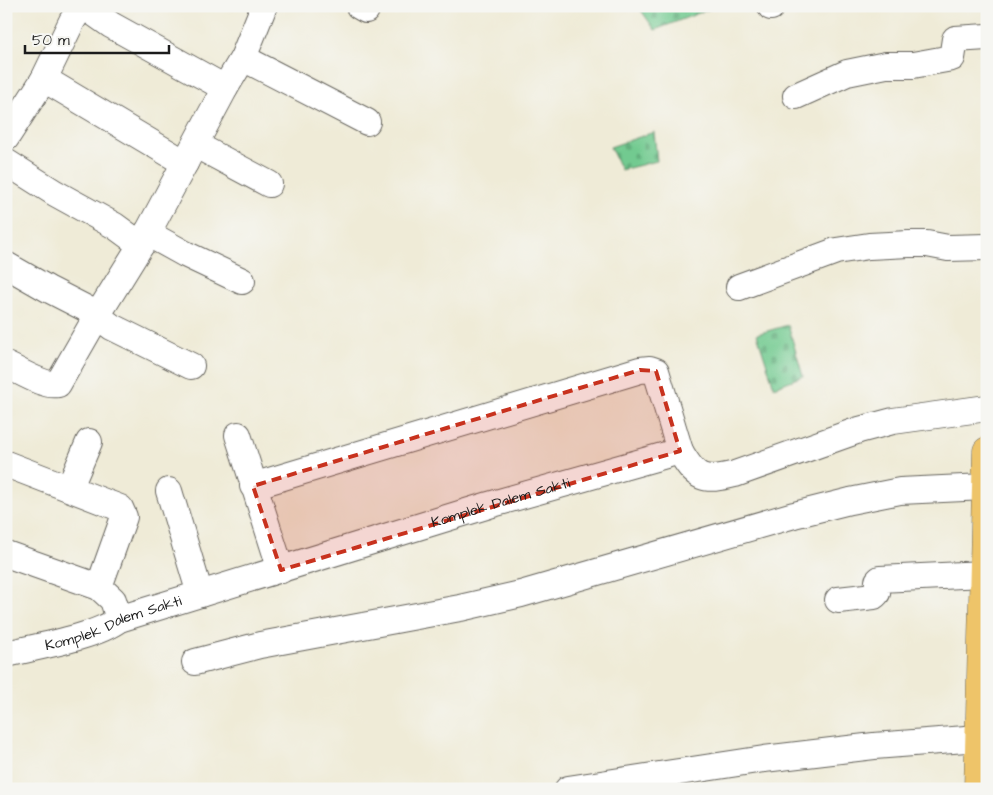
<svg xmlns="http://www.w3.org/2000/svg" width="993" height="795" viewBox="0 0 993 795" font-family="'Architects Daughter',sans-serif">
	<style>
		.cemetery { fill: url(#cemetery-stones); stroke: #477356 }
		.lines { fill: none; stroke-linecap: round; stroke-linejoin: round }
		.minor-casing { stroke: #66645d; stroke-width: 28 }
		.major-casing { stroke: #66645d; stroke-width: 29 }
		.minor { stroke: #fff; stroke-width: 26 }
		.major { stroke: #eec469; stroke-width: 28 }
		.marked { fill: #c8321e; fill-opacity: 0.2; stroke: #c8321e; stroke-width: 4; stroke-dasharray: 10 6; stroke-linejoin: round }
		.labels { text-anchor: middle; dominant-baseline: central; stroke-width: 4.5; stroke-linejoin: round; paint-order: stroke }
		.street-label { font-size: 15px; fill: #1c1c1c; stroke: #f6f6f2 }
	</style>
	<defs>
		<pattern id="cemetery-stones" width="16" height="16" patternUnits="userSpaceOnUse" patternTransform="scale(1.25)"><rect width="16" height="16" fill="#72ca90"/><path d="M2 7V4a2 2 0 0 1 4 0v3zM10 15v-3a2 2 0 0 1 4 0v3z" fill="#62ad7c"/></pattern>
	</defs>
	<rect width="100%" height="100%" fill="#f6f6f2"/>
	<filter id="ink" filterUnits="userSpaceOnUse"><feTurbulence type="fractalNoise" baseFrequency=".02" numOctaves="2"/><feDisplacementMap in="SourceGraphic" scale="10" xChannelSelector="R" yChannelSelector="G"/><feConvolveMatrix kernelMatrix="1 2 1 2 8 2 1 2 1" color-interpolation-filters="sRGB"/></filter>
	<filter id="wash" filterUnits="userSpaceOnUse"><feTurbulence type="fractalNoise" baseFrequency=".0096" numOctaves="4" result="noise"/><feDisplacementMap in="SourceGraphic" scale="20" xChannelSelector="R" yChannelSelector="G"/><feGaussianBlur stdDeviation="1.12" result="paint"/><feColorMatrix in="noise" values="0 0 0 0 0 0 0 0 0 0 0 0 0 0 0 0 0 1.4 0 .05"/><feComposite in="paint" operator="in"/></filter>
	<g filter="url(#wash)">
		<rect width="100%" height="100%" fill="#efebd7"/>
		<path class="cemetery" d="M 638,6 L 717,6 L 655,30 Z
			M 654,132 L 657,161 L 621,170 L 610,147 Z
			M 788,325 L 803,376 L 774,387 L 757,334 Z"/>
	</g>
	<g filter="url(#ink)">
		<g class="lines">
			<g class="minor-casing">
				<g id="minor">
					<path d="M 84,6 L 111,25 L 225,88"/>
					<path d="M 359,6 L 366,10"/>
					<path d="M 771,7 L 772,6"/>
					<path d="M 243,58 L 367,122"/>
					<path d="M 44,79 L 185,163"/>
					<path d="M 796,96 L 847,73 L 886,65 L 913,65 L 952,58 L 955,39 L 987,37"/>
					<path d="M 6,138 L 44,79 L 72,21 L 82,6"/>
					<path d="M 196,145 L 269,184"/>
					<path d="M 6,162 L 55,193 L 115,226 L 141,245"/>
					<path d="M 147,233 L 185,254 L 242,281"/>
					<path d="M 6,265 L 48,289 L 89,310 L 112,327 L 191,366"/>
					<path d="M 739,287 L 836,251 L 869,246 L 909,244 L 927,244 L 948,248 L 987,247"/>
					<path d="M 6,365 C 20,371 44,387 58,384 L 97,316 L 141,245 L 225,88 L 243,58 L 264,6"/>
					<path d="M 238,435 L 281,570"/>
					<path d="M 6,464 L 120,508 L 124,517 L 99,587"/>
					<path d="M 253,486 L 640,370 L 650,369 L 656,371 L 680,451"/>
					<path d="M 70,487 L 89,442"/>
					<path d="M 169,491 L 200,594"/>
					<path d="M 6,554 L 99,587 L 113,600 L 119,619"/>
					<path d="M 838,600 L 874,596 L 877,593 L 878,581 L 880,579 L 983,574"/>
					<path id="s1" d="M 6,654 C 35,647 97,637 119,619 L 489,505 L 680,451 C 696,479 703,482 735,474 L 859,430 L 893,421 L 987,408"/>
					<path d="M 195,662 L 260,645 L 460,608 L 521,594 L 794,515 L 850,501 L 900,491 L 985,487"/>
					<path d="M 568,789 L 764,759 L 874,746 L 979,738"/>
				</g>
			</g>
			<g class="major-casing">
				<path id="major" d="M 978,789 L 987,451"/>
			</g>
			<use href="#minor" class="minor"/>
			<use href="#major" class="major"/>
		</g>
	</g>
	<path class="marked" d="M 640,370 L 656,371 L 680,451 L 281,570 L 253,486 Z"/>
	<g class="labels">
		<g class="street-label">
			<text stroke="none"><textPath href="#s1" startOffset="518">Komplek Dalem Sakti</textPath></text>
			<text stroke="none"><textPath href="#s1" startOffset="112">Komplek Dalem Sakti</textPath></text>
		</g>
	</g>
	<rect width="993" height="795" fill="none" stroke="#f6f6f2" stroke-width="25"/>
	<path d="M25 45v8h144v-8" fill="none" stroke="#1c1c1c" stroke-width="2.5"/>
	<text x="32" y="45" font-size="15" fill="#1c1c1c" stroke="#f6f6f2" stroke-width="4" paint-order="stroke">50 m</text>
</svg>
